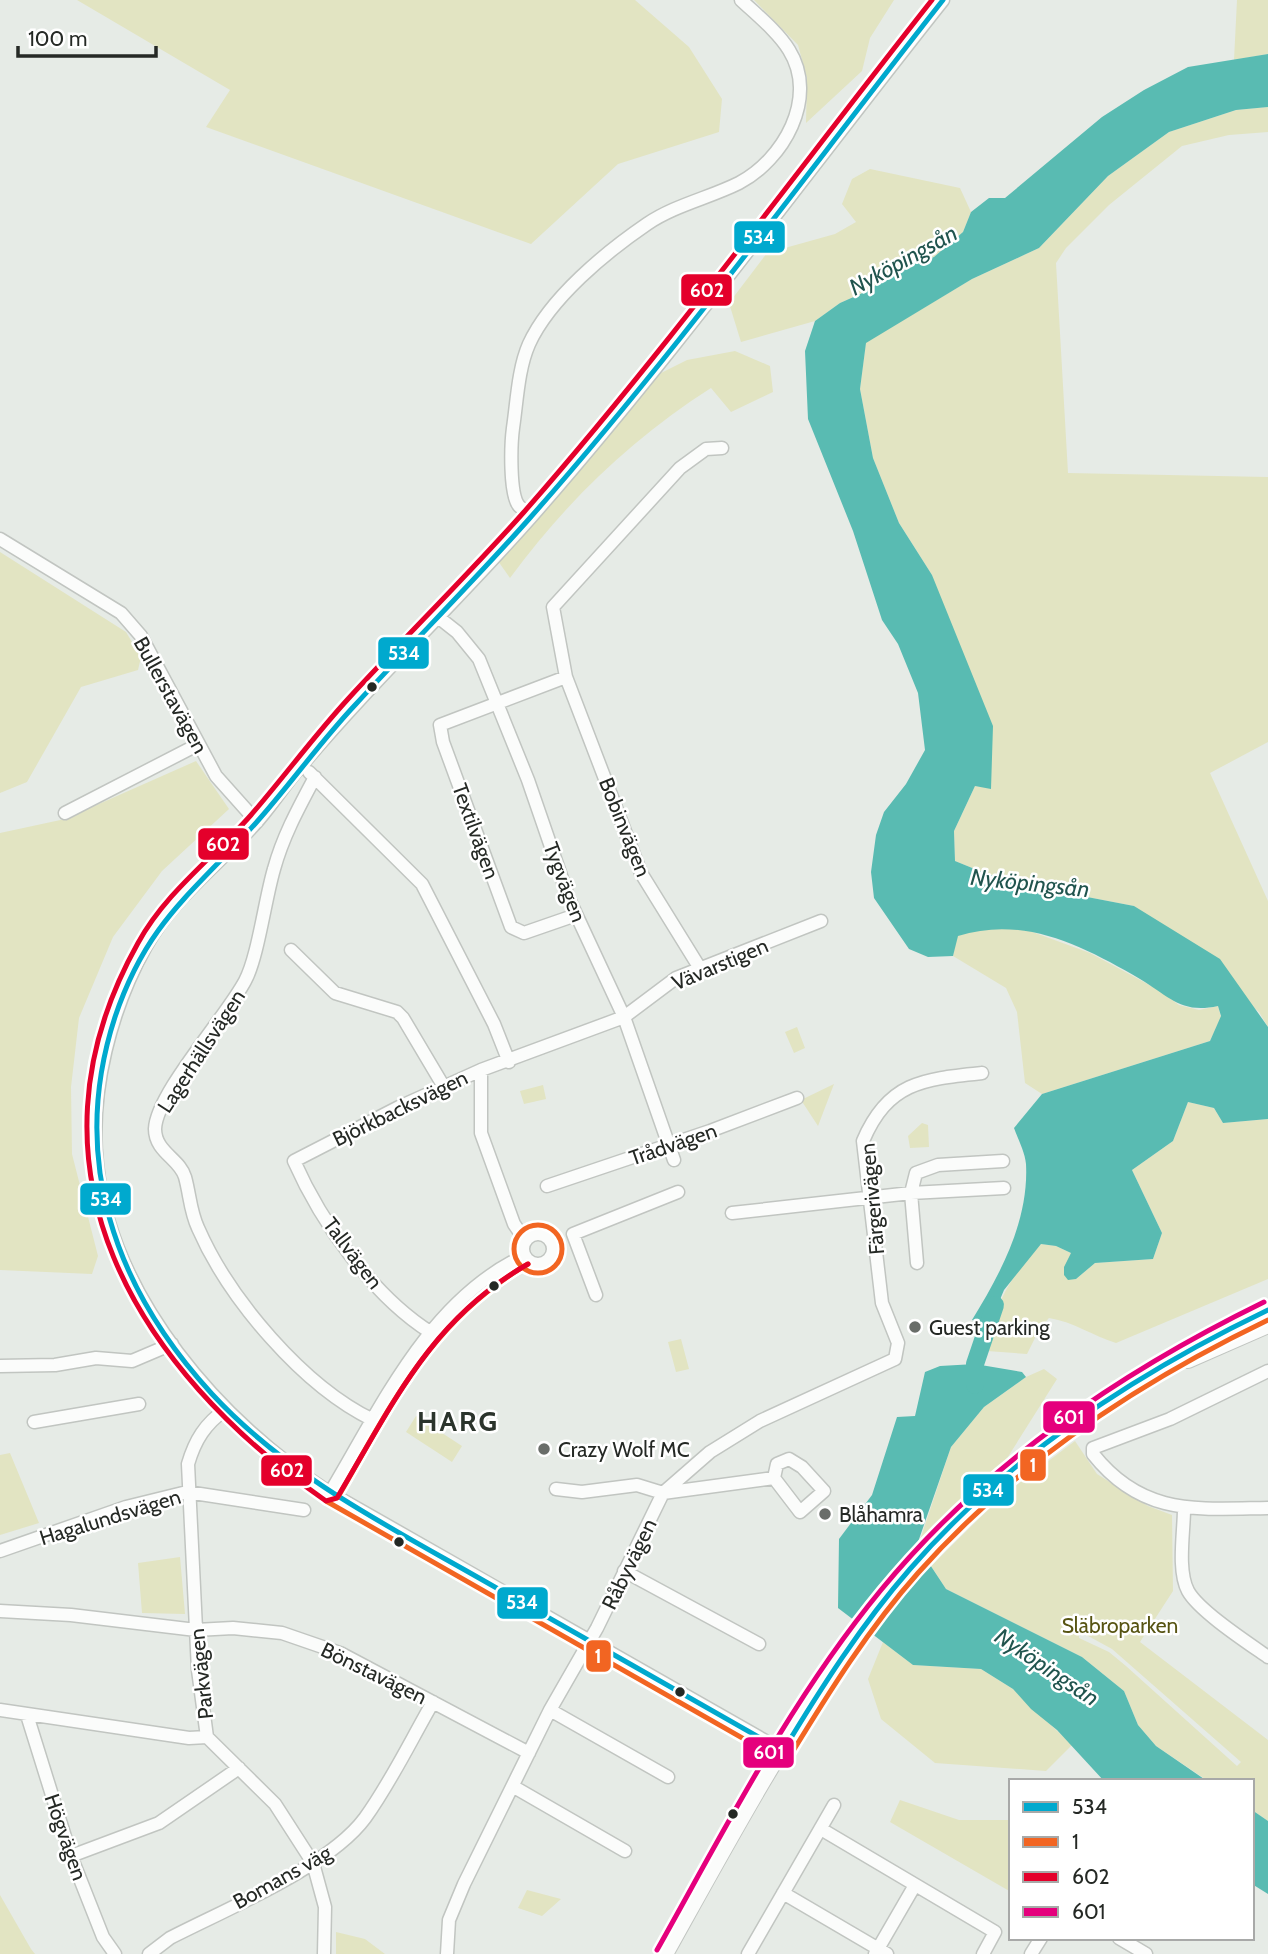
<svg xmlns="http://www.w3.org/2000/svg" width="1268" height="1954" viewBox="0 0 1268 1954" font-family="Cabin,sans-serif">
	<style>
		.green { fill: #e2e4c2; fill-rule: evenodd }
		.water { fill: #59bbb2 }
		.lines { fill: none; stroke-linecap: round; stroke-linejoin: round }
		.river { stroke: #59bbb2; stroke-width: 18 }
		.minor-casing { stroke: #c1c5c1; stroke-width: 15 }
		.major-casing { stroke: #c1c5c1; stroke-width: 18 }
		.minor { stroke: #fbfcfb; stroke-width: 12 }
		.major { stroke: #fbfcfb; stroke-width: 16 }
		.bus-1-casing { stroke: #fff; stroke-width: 10 }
		.bus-2-casing { stroke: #fff; stroke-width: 10 }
		.bus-3-casing { stroke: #fff; stroke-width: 10 }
		.bus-4-casing { stroke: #fff; stroke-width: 10 }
		.bus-1 { stroke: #00a9ce; stroke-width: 5 }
		.bus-2 { stroke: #f26522; stroke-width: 5 }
		.bus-3 { stroke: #e4002b; stroke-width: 5 }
		.bus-4 { stroke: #e5007d; stroke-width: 5 }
		.bus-dot { fill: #252925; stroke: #fff; stroke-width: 2.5 }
		.poi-dot { fill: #696d69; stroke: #fff; stroke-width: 2.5 }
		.labels { text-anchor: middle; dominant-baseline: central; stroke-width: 5; stroke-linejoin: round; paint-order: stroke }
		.street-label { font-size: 21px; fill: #252925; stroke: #fff }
		.poi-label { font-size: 21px; fill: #252925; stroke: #fff; text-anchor: start }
		.park-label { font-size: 21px; fill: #575413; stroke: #fff }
		.water-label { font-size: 23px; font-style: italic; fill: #20544e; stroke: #fff }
		.district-label { font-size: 28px; font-weight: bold; letter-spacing: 2px; fill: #2b342c; stroke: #fff }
		.line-badge { stroke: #fff; stroke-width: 2.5 }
		.badge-label { font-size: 19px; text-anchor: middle; font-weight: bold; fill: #fff }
	</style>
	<rect width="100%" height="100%" fill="#e6ebe6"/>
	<path class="green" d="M 77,0 L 635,0 L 689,47 L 722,99 L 719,132 L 618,164 L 531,244 L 206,127 L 230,90 Z
		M 754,0 L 894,0 L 870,38 L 862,71 L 806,123 L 807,78 L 798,45 Z
		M 1237,0 L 1268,0 L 1268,54 L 1234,60 Z
		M 1268,107 L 1268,132 L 1229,135 L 1182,146 L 1109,205 L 1066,248 L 1056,263 L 1068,473 L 1268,477 L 1268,742 L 1210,773 L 1268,901 L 1268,1027 L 1259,1012 L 1134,906 L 1056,891 L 987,874 L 955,861 L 954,831 L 975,786 L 991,788 L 932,575 L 899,523 L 873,458 L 860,389 L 866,342 L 972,279 L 1039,248 L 1108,176 L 1169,132 L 1236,110 Z
		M 870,169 L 960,188 L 971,212 L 963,232 L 934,257 L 902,268 L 867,291 L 840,303 L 815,321 L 741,342 L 729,303 L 767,253 L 835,234 L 856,222 L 842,204 L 852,179 Z
		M 735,351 L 770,366 L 773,392 L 731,412 L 711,388 C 631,439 566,502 510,578 L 498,561 L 657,375 L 687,360 Z
		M 0,552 L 126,632 L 141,657 L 138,670 L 81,687 L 27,782 L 0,793 Z
		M 196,761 L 229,809 L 162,871 L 113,937 L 79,1018 L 71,1087 L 72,1154 L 98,1256 L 92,1274 L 0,1270 L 0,833 L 65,819 Z
		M 1019,927 L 1090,953 L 1159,990 L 1179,1005 L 1199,1010 L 1218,1006 L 1221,1017 L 1210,1041 L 1042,1094 L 1025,1083 L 1017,1012 L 1006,988 L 953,956 L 957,936 L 983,928 Z
		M 797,1027 L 805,1048 L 794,1053 L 785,1032 Z
		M 834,1084 L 818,1126 L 801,1100 Z
		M 543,1085 L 546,1099 L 524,1104 L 520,1091 Z
		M 1188,1102 L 1214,1108 L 1223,1123 L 1268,1119 L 1268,1279 L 1116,1343 C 1093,1336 1074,1322 1049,1318 L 1040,1328 L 1027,1354 L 987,1351 C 992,1307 1011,1275 1041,1244 L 1056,1246 L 1071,1253 L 1076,1279 L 1095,1263 L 1153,1259 L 1162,1233 L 1132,1170 L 1173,1141 Z
		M 922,1123 L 928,1125 L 929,1147 L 910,1148 L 908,1136 Z
		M 681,1339 L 689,1369 L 676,1372 L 668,1342 Z
		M 1044,1369 L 1057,1379 L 1006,1460 L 918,1546 L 951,1447 L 984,1407 L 1026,1377 Z
		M 416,1416 L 462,1446 L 452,1462 L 406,1432 Z
		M 1075,1441 L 1097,1474 L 1148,1506 L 1172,1515 L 1173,1591 L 1140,1642 L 1268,1740 L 1268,1821 L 1252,1810 L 1252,1781 L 1205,1779 L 1156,1746 L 1138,1725 L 1124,1691 L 1082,1657 L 946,1589 L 931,1566 L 1002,1496 ZM 1079,1631 L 1112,1649 L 1241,1762 L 1237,1766 L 1126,1666 L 1109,1652 L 1079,1638 Z
		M 10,1453 L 39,1523 L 0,1535 L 0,1455 Z
		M 180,1557 L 185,1614 L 142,1613 L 138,1563 Z
		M 883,1642 L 913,1665 L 981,1669 L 1013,1689 L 1072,1745 L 1046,1771 L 935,1763 L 881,1719 L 868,1679 Z
		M 900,1800 L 959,1820 L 1011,1820 L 1011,1892 L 890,1822 Z
		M 527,1890 L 561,1899 L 542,1916 L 518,1908 Z
		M 0,1895 L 31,1949 L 35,1954 L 0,1954 Z
		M 336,1932 L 365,1939 L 385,1954 L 336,1954 Z"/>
	<path class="water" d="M 1268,54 L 1268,107 L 1236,110 L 1169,132 L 1108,176 L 1039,248 L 972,279 L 866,343 L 860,389 L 873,458 L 899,523 L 932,575 L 993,726 L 991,789 L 975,786 L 954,831 L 955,861 L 987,874 L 1056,891 L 1134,906 L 1220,959 L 1268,1027 L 1268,1119 L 1223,1123 L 1214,1108 L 1188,1102 L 1173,1141 L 1132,1170 L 1162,1233 L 1153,1259 L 1095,1263 L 1076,1279 L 1068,1280 L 1064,1275 L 1064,1267 L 1071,1253 L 1056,1246 L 1041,1244 L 1004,1290 L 989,1326 L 972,1320 C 1001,1273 1029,1220 1026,1164 C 1025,1152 1018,1139 1014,1128 L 1042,1094 L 1210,1041 L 1221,1016 L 1218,1006 C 1181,1014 1170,997 1140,979 C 1083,946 1024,915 958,936 L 953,956 L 928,957 L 909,949 L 874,898 L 871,872 L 876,835 L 884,812 L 906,784 L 925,750 L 918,693 L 898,644 L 882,620 L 853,531 L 808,419 L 805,351 L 815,321 L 840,303 L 867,291 L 902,268 L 934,257 L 963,232 L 971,212 L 989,198 L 1005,198 L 1102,117 L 1144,90 L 1188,67 Z
		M 975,1364 L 1022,1372 L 1026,1377 L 984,1407 L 951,1447 L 917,1545 L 946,1589 L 1082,1657 L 1124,1691 L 1138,1725 L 1156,1746 L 1207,1781 L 1104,1781 L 1057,1730 L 1031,1709 L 1013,1689 L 981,1669 L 913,1665 L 838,1608 L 839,1539 L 872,1495 L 897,1417 L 915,1416 L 925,1372 L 940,1366 Z
		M 1252,1810 L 1268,1821 L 1268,1894 L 1252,1884 Z"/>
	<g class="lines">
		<path class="river" d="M 975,1385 L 975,1364 L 995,1305"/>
		<g class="minor-casing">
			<path id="minor" d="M 532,515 C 528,512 522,509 519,506 C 509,494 511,443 513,428 C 517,401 518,369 529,344 C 550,298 606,252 647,224 C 675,205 709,198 739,183 C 783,160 819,98 789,50 C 778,32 757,15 741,0
				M 0,539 L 121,613 L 141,636 L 216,776 L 257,822
				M 438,617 L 457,632 L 479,659 L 528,780 L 569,899 L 624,1017 L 674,1160
				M 566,677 L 440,725 L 443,742 L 511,927 L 524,933 L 576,915
				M 309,772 L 422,884 L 494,1024 L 509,1062
				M 315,777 C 299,807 283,836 274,869 C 265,899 258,957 245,981 C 226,1017 156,1094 155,1129 C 155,1152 180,1159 185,1177 C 190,1195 190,1211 198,1228 C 229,1299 303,1386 373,1420
				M 65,813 L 197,745
				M 291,950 L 335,993 L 397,1012 L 403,1018 L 444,1087
				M 701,970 L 641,873 L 566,677 L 553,607 L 680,468 L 706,449 L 722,448
				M 481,1070 L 481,1133 L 514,1224 L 525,1240
				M 547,1186 L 710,1131 L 797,1098
				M 732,1213 L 911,1193 L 1004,1188
				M523 1249a15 15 0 1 1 30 0a15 15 0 1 1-30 0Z
				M 917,1263 L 911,1193 L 916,1173 L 938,1165 L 1003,1161
				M 596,1295 L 573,1234 L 678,1192
				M 430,1332 C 372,1295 321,1222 294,1161 L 399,1107 L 481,1070 L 624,1017 L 676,978 L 821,921
				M 0,1366 L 55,1365 L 96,1358 L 132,1361 L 172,1344
				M 1268,1371 L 1170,1419 L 1093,1448 L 1093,1454 C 1142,1516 1196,1509 1268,1508
				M 226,1409 C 205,1424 195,1440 188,1464 L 198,1670 L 207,1737 L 275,1804 L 313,1863 L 325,1907 L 324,1954
				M 34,1422 L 139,1404
				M 556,1489 L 582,1492 L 637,1485 L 663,1493 L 774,1478 L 800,1512 L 824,1491 L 802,1467 L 789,1459 L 777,1464 L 774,1478
				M 330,1493 C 381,1408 429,1300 524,1256
				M 1184,1509 C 1184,1532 1177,1570 1188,1591 C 1199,1611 1248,1643 1268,1657
				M 0,1551 L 126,1507 L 187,1492 L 304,1510
				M 624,1571 L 759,1644
				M 0,1611 L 71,1615 L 196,1630 L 233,1628 L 282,1633 L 340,1653 L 529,1753
				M 0,1710 L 189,1738 L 207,1737
				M 550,1710 L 668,1777
				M 27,1715 L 71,1856 L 103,1937 L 115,1954
				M 783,1751 L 330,1493 C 220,1423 111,1298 97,1164 C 89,1092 111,1008 146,946 C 172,899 218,865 253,826 C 270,808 283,786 300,767 C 373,680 456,602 531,517 C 675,353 807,171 943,0
				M 514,1787 L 625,1851
				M 821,1829 L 995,1932 L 983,1954
				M 71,1856 L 159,1823 L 239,1768
				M 783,1893 L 887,1954
				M 1119,1938 L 1146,1954
				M 149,1954 L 170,1938 C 226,1909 329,1867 365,1818 C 391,1782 411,1740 433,1702
				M 447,1954 L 449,1920 L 464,1884 L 550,1710 L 597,1628 L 663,1493 L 710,1452 L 760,1421 L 895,1359 L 898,1343 L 882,1303 L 863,1141 C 888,1082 923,1079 982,1073
				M 748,1954 L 834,1805
				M 875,1954 L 915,1885
				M 1031,1954 L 1041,1938"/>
		</g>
		<g class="major-casing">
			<path id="major" d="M 1188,1360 L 1268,1325
				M 665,1954 C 723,1850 779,1746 847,1649 C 950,1502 1105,1383 1268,1310"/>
		</g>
		<use href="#minor" class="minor"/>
		<use href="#major" class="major"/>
		<g class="bus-1-casing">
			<path id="bus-1" d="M 783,1751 C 682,1693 580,1636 479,1578 C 384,1524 287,1475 212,1394 C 114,1287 69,1158 115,1017 C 147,922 192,894 255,824 C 290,785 320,742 356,704 C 413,642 473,582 529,519 C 676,353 806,174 943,0
				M 783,1751 C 821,1688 861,1625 910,1569 C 1008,1456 1135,1374 1268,1310"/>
		</g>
		<g class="bus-2-casing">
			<path id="bus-2" d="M514 1249a24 24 0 1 1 48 0a24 24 0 1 1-48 0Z
				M 338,1497 C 392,1404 431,1320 528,1264
				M 326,1501 L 779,1759
				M 790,1756 C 829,1692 869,1628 918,1573 C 1015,1464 1137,1383 1268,1320"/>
		</g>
		<g class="bus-3-casing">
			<path id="bus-3" d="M 528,1264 C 430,1320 393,1404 337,1498 L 326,1501 C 136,1369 12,1168 138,943 C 166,892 213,858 251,815 C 284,777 314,736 348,699 C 406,636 467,576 524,512 C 668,348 797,171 932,0"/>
		</g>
		<g class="bus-4-casing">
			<path id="bus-4" d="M 657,1950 C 726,1827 791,1699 881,1590 C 985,1464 1119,1373 1264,1302"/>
		</g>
		<use href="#bus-1" class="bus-1"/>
		<use href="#bus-2" class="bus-2"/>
		<use href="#bus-3" class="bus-3"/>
		<use href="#bus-4" class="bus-4"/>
	</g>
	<g class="bus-dot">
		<circle cx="372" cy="687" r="6"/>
		<circle cx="494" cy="1286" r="6"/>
		<circle cx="399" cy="1542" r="6"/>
		<circle cx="680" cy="1692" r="6"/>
		<circle cx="733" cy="1814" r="6"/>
	</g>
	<g class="poi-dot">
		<circle cx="915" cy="1327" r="7"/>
		<circle cx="544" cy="1449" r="7"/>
		<circle cx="825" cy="1514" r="7"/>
	</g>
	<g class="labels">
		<g class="street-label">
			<text transform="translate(171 695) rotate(61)">Bullerstavägen</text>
			<text transform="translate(625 827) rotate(68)">Bobinvägen</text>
			<text transform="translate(476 831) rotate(70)">Textilvägen</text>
			<text transform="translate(565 882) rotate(69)">Tygvägen</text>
			<text transform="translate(720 964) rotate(-23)">Vävarstigen</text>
			<text transform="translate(201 1051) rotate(-57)">Lagerhällsvägen</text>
			<text transform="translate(400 1108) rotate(-26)">Björkbacksvägen</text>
			<text transform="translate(673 1144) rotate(-19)">Trådvägen</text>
			<text transform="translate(872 1199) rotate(-95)">Färgerivägen</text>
			<text transform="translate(353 1253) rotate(53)">Tallvägen</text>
			<text transform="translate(110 1517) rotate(-17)">Hagalundsvägen</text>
			<text transform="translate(629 1564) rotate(-64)">Råbyvägen</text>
			<text transform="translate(374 1673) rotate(26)">Bönstavägen</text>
			<text transform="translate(201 1674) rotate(-96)">Parkvägen</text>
			<text transform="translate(66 1837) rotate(71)">Högvägen</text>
			<text transform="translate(282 1877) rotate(-29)">Bomans väg</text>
		</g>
		<g class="poi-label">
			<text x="929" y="1327">Guest parking</text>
			<text x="558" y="1449">Crazy Wolf MC</text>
			<text x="839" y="1514">Blåhamra</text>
		</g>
		<g class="park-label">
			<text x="1120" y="1625">Släbroparken</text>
		</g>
		<g class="water-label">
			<text transform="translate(903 260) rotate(-29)">Nyköpingsån</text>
			<text transform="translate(1030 883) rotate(6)">Nyköpingsån</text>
			<text transform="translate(1047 1667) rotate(34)">Nyköpingsån</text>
		</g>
		<g class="district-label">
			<text x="458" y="1421">HARG</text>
		</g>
	</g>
	<g class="line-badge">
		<rect x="733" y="220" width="53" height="34" rx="7" fill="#00a9ce"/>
		<rect x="680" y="273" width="53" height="34" rx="7" fill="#e4002b"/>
		<rect x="377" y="636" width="53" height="34" rx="7" fill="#00a9ce"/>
		<rect x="197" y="827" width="53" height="34" rx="7" fill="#e4002b"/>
		<rect x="79" y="1182" width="53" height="34" rx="7" fill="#00a9ce"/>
		<rect x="1042" y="1400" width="54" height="34" rx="7" fill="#e5007d"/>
		<rect x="1019" y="1448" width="28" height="34" rx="7" fill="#f26522"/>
		<rect x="260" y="1454" width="53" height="33" rx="7" fill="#e4002b"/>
		<rect x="962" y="1473" width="53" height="34" rx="7" fill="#00a9ce"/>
		<rect x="496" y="1586" width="53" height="34" rx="7" fill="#00a9ce"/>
		<rect x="585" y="1639" width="27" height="34" rx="7" fill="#f26522"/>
		<rect x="742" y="1736" width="53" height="33" rx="7" fill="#e5007d"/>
	</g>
	<g class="badge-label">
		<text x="759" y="244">534</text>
		<text x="707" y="297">602</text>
		<text x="404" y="660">534</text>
		<text x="223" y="851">602</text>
		<text x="106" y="1206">534</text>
		<text x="1069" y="1424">601</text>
		<text x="1033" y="1472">1</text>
		<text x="287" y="1477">602</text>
		<text x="988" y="1497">534</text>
		<text x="522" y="1609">534</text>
		<text x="598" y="1663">1</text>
		<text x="769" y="1759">601</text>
	</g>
	<rect x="1009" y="1779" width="245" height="161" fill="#ffffff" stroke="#a8a9a8" stroke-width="2"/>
	<rect x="1023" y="1802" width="35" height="10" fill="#00a9ce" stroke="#a8a9a8" stroke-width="2"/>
	<text x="1072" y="1814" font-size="21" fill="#252925">534</text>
	<rect x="1023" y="1837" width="35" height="10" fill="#f26522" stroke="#a8a9a8" stroke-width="2"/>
	<text x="1072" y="1849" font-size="21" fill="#252925">1</text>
	<rect x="1023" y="1872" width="35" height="10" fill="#e4002b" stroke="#a8a9a8" stroke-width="2"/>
	<text x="1072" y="1884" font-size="21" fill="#252925">602</text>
	<rect x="1023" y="1907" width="35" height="10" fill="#e5007d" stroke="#a8a9a8" stroke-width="2"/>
	<text x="1072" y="1919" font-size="21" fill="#252925">601</text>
	<path d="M18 46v10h138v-10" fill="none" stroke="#252925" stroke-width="3.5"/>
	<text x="28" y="46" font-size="21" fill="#252925" stroke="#ffffff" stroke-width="5" paint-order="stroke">100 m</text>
</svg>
